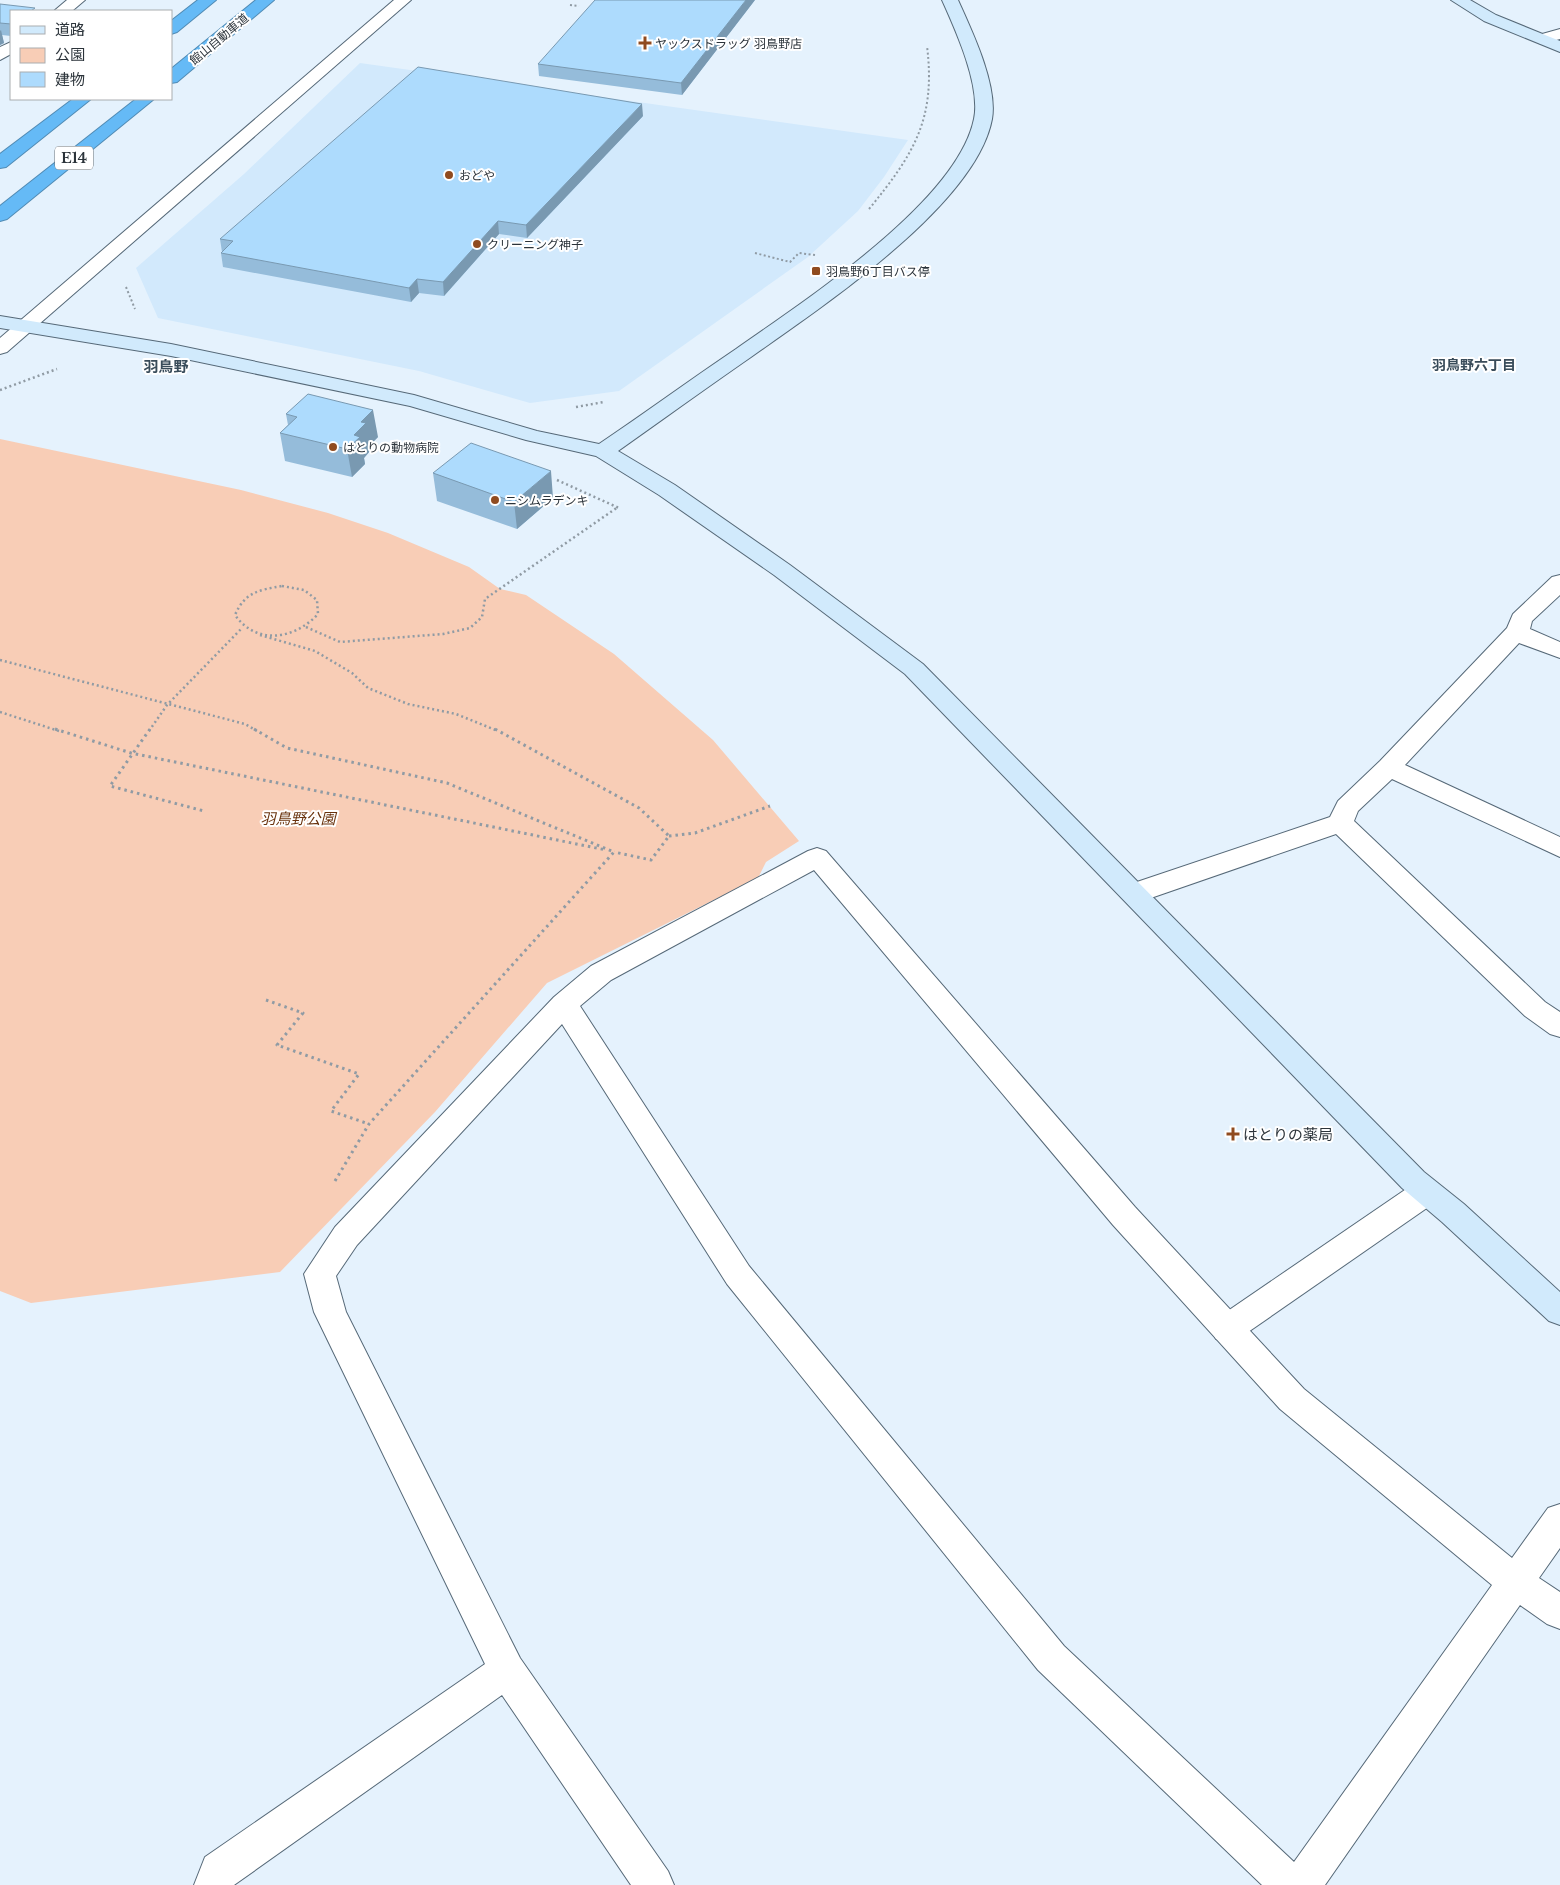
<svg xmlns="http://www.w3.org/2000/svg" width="1560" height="1885" viewBox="0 0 1560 1885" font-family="'Libre Baskerville','Noto Sans JP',serif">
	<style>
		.built { fill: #d2e9fc }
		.green { fill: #f8cdb6 }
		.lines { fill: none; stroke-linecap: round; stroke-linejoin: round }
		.lane-casing { stroke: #566978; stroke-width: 2 }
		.street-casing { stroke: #566978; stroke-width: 2 }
		.secondary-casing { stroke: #566978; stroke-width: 2 }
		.highway-casing { stroke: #518bb4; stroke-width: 2 }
		.path-far2 { stroke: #909ba4; stroke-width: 2; stroke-dasharray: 2 2.5; stroke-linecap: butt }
		.path-far1 { stroke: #909ba4; stroke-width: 2.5; stroke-dasharray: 2 3; stroke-linecap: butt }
		.path { stroke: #909ba4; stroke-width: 3; stroke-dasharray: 2.5 4; stroke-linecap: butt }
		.lane { fill: #fff; fill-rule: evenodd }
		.street { fill: #fff; fill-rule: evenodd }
		.secondary { fill: #d1eafc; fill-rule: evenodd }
		.highway { fill: #65baf6; fill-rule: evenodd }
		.wall { fill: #95bcda }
		.shaded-wall { fill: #7999b1 }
		.building { fill: #addbfd; stroke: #7999b1 }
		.poi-dot { fill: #904b1f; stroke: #fff; stroke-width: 2 }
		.labels { text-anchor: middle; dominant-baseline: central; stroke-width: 4; stroke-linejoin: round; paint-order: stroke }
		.far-street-label { font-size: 12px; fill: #2b333a; stroke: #fff }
		.far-poi-label { font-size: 12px; fill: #2b333a; stroke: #fff; text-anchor: start }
		.shield { fill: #fff; stroke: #6b7075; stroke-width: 1 }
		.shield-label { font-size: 14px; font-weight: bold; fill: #2b333a }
		.far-neighbourhood-label { font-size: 14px; font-weight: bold; fill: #394c5a; stroke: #fff }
		.far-quarter-label { font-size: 15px; font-weight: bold; fill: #394c5a; stroke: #fff }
		.park-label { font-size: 15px; font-style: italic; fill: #6a330e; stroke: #fff }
		.poi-label { font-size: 15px; fill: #2b333a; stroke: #fff; text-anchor: start }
	</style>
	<rect width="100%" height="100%" fill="#e5f2fd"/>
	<path class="built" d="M 360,63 L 908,140 L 884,177 L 858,211 L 808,257 L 619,391 L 530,403 L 419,371 L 158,318 L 136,268 L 244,174 Z"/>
	<path class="green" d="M 0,439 L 241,490 L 328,513 L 388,533 L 469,567 L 500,589 L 526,595 L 614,654 L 713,740 L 799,841 L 766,862 L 758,878 L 547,983 L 435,1112 L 280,1272 L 31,1303 L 0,1291 Z"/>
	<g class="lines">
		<g class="lane-casing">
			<path id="lane" d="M 1426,1180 L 1437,1183 L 1441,1192 L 1437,1201 L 1238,1339 L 1227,1342 L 1216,1339 L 1211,1329 L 1216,1319 L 1415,1183 Z"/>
		</g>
		<g class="street-casing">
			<path id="street" d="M 67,0 L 85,0 L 72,11 L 54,11 Z
				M 394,0 L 411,0 L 7,352 L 0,354 L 0,338 Z
				M 1560,29 L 1560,39 L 1541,44 L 1533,39 L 1535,36 Z
				M 11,42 L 11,54 L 0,60 L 0,47 Z
				M 1560,575 L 1560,595 L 1532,621 L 1530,629 L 1560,642 L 1560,658 L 1519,643 L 1405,765 L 1560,837 L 1560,857 L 1392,779 L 1358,811 L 1354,821 L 1545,1002 L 1560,1012 L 1560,1037 L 1550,1034 L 1525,1016 L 1336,834 L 1145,900 L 1135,902 L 1125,900 L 1122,893 L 1125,886 L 1330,817 L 1338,801 L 1380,761 L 1507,628 L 1513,614 L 1552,577 Z
				M 817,848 L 826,851 L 1135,1207 L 1304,1389 L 1512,1558 L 1548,1508 L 1560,1504 L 1560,1548 L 1539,1578 L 1560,1592 L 1560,1629 L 1547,1624 L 1520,1605 L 1325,1885 L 1262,1885 L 1038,1670 L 727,1284 L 562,1024 L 357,1245 L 336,1276 L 346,1312 L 520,1658 L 668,1871 L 674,1885 L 631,1885 L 502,1695 L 234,1885 L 194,1885 L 205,1857 L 485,1664 L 314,1312 L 304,1274 L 335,1227 L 554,997 L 591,966 L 808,851 ZM 814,870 L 1113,1225 L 1280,1409 L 1492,1585 L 1294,1862 L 1064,1646 L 749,1266 L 580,1006 L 611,980 Z"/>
		</g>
		<g class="secondary-casing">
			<path id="secondary" d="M 942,0 L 958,0 C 972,31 998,85 992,119 C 976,205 820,308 751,357 C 706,388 662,420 618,451 L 675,485 L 790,565 L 923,664 L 1424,1172 L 1464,1204 L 1560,1292 L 1560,1325 L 1549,1321 L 1442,1222 L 1402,1188 L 905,674 L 774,575 L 659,495 L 596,456 L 526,440 L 410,406 L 171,356 L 0,328 L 0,316 L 171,344 L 414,395 L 537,431 L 599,444 C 645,413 690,380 736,349 C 804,301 957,202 974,119 C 981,86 956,31 942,0 Z
				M 1451,0 L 1470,0 L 1496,15 L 1560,41 L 1560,52 L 1484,21 Z"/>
		</g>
		<g class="highway-casing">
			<path id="highway" d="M 198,0 L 216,0 L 177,32 L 171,34 L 171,21 Z
				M 256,0 L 274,0 L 177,82 L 171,83 L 171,69 Z
				M 73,99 L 91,99 L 6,167 L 0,168 L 0,154 Z
				M 136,99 L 154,99 L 7,219 L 0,221 L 0,206 Z"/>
		</g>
		<path class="path-far2" d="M 570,5 L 579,6
			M 869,209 C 914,154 936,119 927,46
			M 755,253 L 790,262 L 799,253 L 815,255
			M 126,287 L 135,309"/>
		<path class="path-far1" d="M 0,390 L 57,369
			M 576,407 L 604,402
			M 557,480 L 619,508
			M 282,586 L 304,590 L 317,600 L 318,614 C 295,639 257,646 235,615 C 245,592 259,590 282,586 Z
			M 306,627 L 340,642 L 443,634 L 470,628 L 482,617 L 485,599 L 618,507
			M 260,635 L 315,651 L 352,673 L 368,688 L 408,704 L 456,714 L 498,731
			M 0,660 L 245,724 L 257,731
			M 0,712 L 59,731
			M 149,731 L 167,705 L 242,628"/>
		<path class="path" d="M 55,729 L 131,753 L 606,850
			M 150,729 L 110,786 L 204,811
			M 254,729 L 287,748 L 447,783 L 614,852 L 369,1124 L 335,1181
			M 495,729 L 639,808 L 669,836 L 651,860 L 614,852
			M 669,836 L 695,833 L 770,806
			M 266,1000 L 303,1013 L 277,1045 L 359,1074 L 331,1111 L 369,1124"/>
		<use href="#lane" class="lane"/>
		<use href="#street" class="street"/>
		<use href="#secondary" class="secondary"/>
		<use href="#highway" class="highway"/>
	</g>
	<path class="wall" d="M 755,0 L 682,95 L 539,76 L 538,64 Z
		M 0,4 L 11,11 L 11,36 L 2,35 L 4,43 L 0,45 Z
		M 643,116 L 527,238 L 499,234 L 444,296 L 419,293 L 411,302 L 223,267 L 221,253 L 222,252 L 220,239 Z
		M 286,414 L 378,437 L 369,446 L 370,451 L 364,458 L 365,464 L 352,477 L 285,461 L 280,433 L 288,425 Z
		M 433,473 L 553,498 L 517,529 L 437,501 Z"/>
	<path class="shaded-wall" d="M 746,0 L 755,0 L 682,95 L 681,83 Z
		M 1,30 L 4,43 L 0,45 L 0,31 Z
		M 642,104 L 643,116 L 527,238 L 526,225 Z
		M 498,221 L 499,234 L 444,296 L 443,282 Z
		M 417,279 L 419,293 L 411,302 L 409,288 Z
		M 373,410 L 378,437 L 369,446 L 370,451 L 364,458 L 365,464 L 352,477 L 347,449 L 361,422 Z
		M 551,471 L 553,498 L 517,529 L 514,502 Z"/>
	<path class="building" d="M 595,0 L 746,0 L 681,83 L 538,64 Z
		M 0,4 L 35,8 L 31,11 L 11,11 L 11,24 L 0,23 Z
		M 418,67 L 642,104 L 526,225 L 498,221 L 443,282 L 417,279 L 409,288 L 221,253 L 233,241 L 220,239 Z
		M 308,394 L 373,410 L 361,422 L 366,423 L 354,435 L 360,437 L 347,449 L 280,433 L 297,417 L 286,414 Z
		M 471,443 L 551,471 L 514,502 L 433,473 Z"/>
	<g class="poi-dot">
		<path d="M642.5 35.5h5v5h5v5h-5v5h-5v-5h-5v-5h5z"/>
		<circle cx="449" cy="175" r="5"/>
		<circle cx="477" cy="244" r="5"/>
		<rect x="811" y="266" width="10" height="10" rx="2.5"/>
		<circle cx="333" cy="447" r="5"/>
		<circle cx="495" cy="500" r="5"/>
		<path d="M1230.5 1126.5h5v5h5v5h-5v5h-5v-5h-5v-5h5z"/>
	</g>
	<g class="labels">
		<g class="far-street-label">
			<text transform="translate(219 39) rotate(-40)">館山自動車道</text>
		</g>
		<g class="far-poi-label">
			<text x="655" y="43">ヤックスドラッグ 羽鳥野店</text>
			<text x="459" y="175">おどや</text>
			<text x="487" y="244">クリーニング神子</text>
			<text x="826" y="271">羽鳥野6丁目バス停</text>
			<text x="343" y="447">はとりの動物病院</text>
			<text x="505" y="500">ニシムラデンキ</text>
		</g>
		<rect class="shield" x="55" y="146.5" width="38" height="23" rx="4"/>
		<g class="shield-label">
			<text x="74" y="158">E14</text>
		</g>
		<g class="far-neighbourhood-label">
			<text x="1474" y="365">羽鳥野六丁目</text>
		</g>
		<g class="far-quarter-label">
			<text x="166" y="366">羽鳥野</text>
		</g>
		<g class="park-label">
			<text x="298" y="818">羽鳥野公園</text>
		</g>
		<g class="poi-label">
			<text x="1243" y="1134">はとりの薬局</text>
		</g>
	</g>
	<rect x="10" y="10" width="162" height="90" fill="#ffffff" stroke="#aaadb0"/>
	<rect x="20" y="26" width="25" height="8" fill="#d1eafc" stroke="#aaadb0"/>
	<text x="55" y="35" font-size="15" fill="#2b333a">道路</text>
	<rect x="20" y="48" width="25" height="15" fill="#f8cdb6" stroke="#aaadb0"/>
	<text x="55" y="60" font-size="15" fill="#2b333a">公園</text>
	<rect x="20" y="72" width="25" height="15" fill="#addbfd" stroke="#aaadb0"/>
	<text x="55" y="85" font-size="15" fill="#2b333a">建物</text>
</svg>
